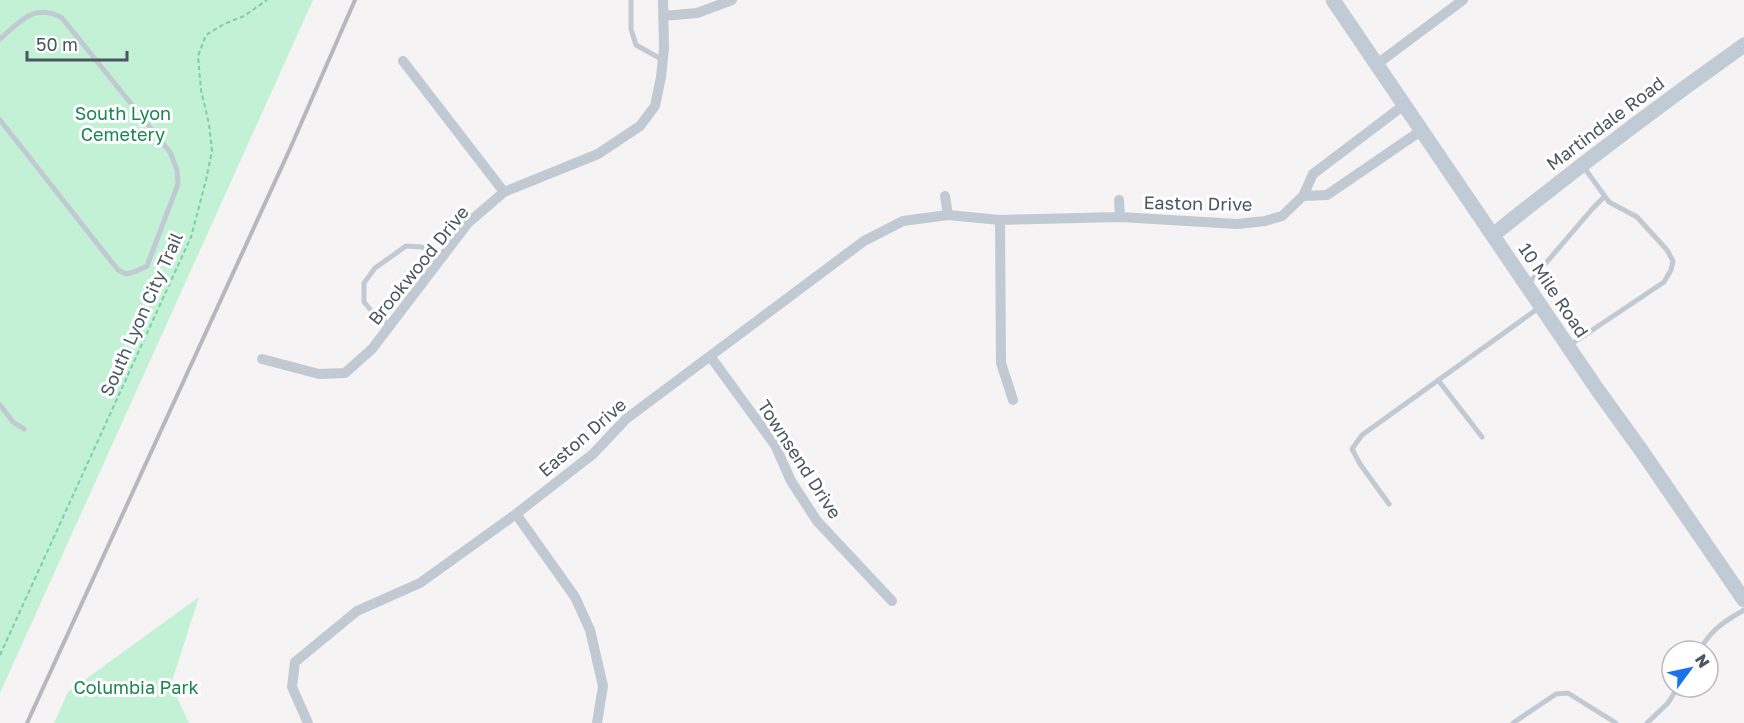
<svg xmlns="http://www.w3.org/2000/svg" width="1744" height="723" viewBox="0 0 1744 723" font-family="'Golos Text',sans-serif">
	<style>
		.green { fill: #c3f1d5 }
		.lines { fill: none; stroke-linecap: round; stroke-linejoin: round }
		.path { stroke: #7ad0a6; stroke-width: 2; stroke-dasharray: 4.5 3; stroke-linecap: butt }
		.lane { stroke: #c1cad2; stroke-width: 5 }
		.street { stroke: #c1cad2; stroke-width: 10 }
		.secondary { stroke: #c1cbd6; stroke-width: 15 }
		.rail { stroke: #b5b8bd; stroke-width: 4 }
		.labels { text-anchor: middle; dominant-baseline: central; stroke-width: 6; stroke-linejoin: round; paint-order: stroke }
		.park-label { font-size: 18px; fill: #17864f; stroke: #fff }
		.street-label { font-size: 18px; fill: #4a5661; stroke: #fff }
	</style>
	<rect width="100%" height="100%" fill="#f5f3f3"/>
	<path class="green" d="M 0,0 L 313,0 L 0,693 Z
		M 199,597 L 171,684 L 189,723 L 54,723 L 68,692 Z"/>
	<g class="lines">
		<path class="path" d="M 0,655 L 191,237 L 206,180 L 212,151 L 209,124 L 201,90 L 198,56 L 206,35 L 224,24 L 244,16 L 267,0"/>
		<path class="lane" d="M 631,0 L 631,29 L 636,45 L 663,60
			M 0,39 C 20,22 34,2 62,18 L 170,152 L 177,170 L 178,184 L 147,266 L 137,271 L 126,274 L 118,270 L 0,120
			M 1528,284 L 1593,208 L 1604,197
			M 391,325 L 375,315 L 364,302 L 364,283 L 375,268 L 406,246 L 422,247 L 442,257
			M 1570,345 L 1664,282 L 1671,270 L 1673,261 L 1667,250 L 1637,217 L 1609,202 L 1583,166
			M 1438,380 L 1482,437
			M 0,405 L 13,422 L 24,429
			M 1389,504 L 1360,464 L 1352,449 L 1362,435 L 1540,307
			M 1699,651 C 1711,630 1723,622 1744,610
			M 1513,723 L 1556,694 L 1568,693 L 1616,723
			M 1647,723 L 1668,703 L 1678,687"/>
		<path class="street" d="M 663,16 L 697,13 L 732,0
			M 403,61 L 504,192
			M 1377,64 L 1463,0
			M 945,196 L 948,215
			M 1303,196 L 1327,195 L 1422,130
			M 1119,200 L 1120,217
			M 1000,220 L 1001,363 L 1013,400
			M 710,356 L 775,445 L 791,481 L 817,521 L 892,601
			M 262,359 L 319,374 L 345,373 L 372,349 L 468,223 L 504,192 L 598,154 L 640,126 L 655,106 L 661,77 L 664,48 L 663,0
			M 516,514 L 575,597 L 590,630 L 603,686 L 597,723
			M 308,723 L 292,687 L 295,662 L 357,611 L 420,583 L 516,514 L 593,454 L 626,419 L 864,241 L 903,221 L 948,215 L 1000,220 L 1120,217 L 1237,224 L 1265,221 L 1282,216 L 1303,196 L 1313,174 L 1404,105"/>
		<path class="secondary" d="M 1333,0 L 1597,389 L 1641,450 L 1744,600
			M 1493,235 C 1575,169 1658,106 1744,45"/>
		<path class="rail" d="M 27,723 L 289,151 L 355,0"/>
	</g>
	<g class="labels">
		<g class="park-label">
			<text x="123" y="113">South Lyon<tspan x="123" dy="21">Cemetery</tspan></text>
			<text x="136" y="687">Columbia Park</text>
		</g>
		<g class="street-label">
			<text transform="translate(1605 123) rotate(-37)">Martindale Road</text>
			<text transform="translate(1198 203) rotate(1)">Easton Drive</text>
			<text transform="translate(418 265) rotate(-51)">Brookwood Drive</text>
			<text transform="translate(1554 290) rotate(56)">10 Mile Road</text>
			<text transform="translate(141 314) rotate(-66)">South Lyon City Trail</text>
			<text transform="translate(582 437) rotate(-41)">Easton Drive</text>
			<text transform="translate(800 459) rotate(57)">Townsend Drive</text>
		</g>
	</g>
	<g transform="translate(1690 669) rotate(57)"><circle r="28" fill="#ffffff" stroke="#b7bbc0" stroke-width="1.5"/>
	<path d="M0-4.5L10 22L0 15L-10 22Z" fill="#1a73e8"/>
	<text y="-9" font-size="16" font-weight="bold" text-anchor="middle" fill="#4a5661">N</text>
	</g>
	<path d="M27 51v9h100v-9" fill="none" stroke="#4a5661" stroke-width="3"/>
	<text x="36" y="51" font-size="18" fill="#4a5661" stroke="#ffffff" stroke-width="4.5" paint-order="stroke">50 m</text>
</svg>
